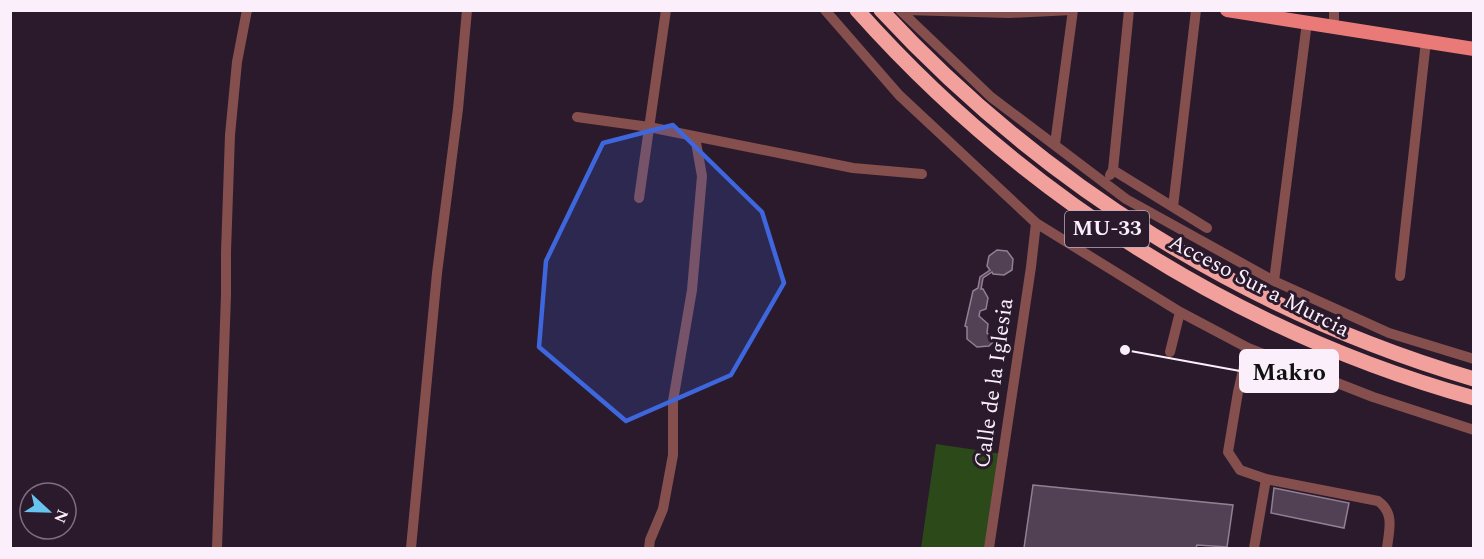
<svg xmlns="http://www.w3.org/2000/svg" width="1484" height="559" viewBox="0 0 1484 559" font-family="Spectral,serif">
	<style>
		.green { fill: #2c4919 }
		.building { fill: #524054; stroke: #937f95; stroke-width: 1.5 }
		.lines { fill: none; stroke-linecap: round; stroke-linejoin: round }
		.path { stroke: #776979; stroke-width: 2; stroke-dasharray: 4.5 4.5; stroke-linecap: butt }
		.minor { stroke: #854f4d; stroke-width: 10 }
		.major { stroke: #ea7a77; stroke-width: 14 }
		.highway { stroke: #f2a09c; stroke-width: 15 }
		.marked { fill: #3e66dd; fill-opacity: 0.2; stroke: #3e66dd; stroke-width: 4.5; stroke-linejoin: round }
		.labels { text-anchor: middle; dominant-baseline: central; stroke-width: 6; stroke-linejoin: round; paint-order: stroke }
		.shield { fill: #2a1a2c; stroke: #bcafbe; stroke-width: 1.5 }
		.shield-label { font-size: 21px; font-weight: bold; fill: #fbeffc }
		.street-label { font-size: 22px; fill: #fbeffc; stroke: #2a1a2c }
		.leader { fill: none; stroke: #fbeffc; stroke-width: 2 }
		.callout-dot { fill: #fbeffc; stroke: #2a1a2c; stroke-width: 2 }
		.callout { fill: #fbeffc; stroke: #fbeffc; stroke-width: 2 }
		.callout-label { font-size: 24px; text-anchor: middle; font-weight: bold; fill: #111 }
	</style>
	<rect width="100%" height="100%" fill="#2a1a2c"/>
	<path class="green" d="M 936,444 L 1003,454 L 989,548 L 921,548 Z"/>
	<path class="building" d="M 997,250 L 1007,251 L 1013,259 L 1012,270 L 1004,275 L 993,274 L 992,272 L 983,278 L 981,289 L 983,289 L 988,298 L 986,309 L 980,311 L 979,316 L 988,324 L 987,333 L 995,340 L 989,346 L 977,347 L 967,339 L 967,327 L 965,326 L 973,291 L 978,288 L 980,277 L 990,270 L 987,266 L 989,256 Z
		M 1033,485 L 1233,505 L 1227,547 L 1197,545 L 1196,548 L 1024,548 Z
		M 1274,488 L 1349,503 L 1344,528 L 1271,513 Z"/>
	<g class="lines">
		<path class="path" d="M 1177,10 L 1186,12"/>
		<path class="minor" d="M 825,10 L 899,95 L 1036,223 L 1180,312 L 1248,348 L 1373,397 L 1474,430
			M 900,10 L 991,97 L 1126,199 L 1274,281 L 1389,333 L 1474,359
			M 906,10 L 1009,13 L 1072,10
			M 1334,26 L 1334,10
			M 577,117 L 649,127 L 853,168 L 922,174
			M 1055,144 L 1073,10
			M 1113,170 L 1129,10
			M 1110,175 L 1113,170 L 1207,228
			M 639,198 L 666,10
			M 1173,207 L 1196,10
			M 1400,276 L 1426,41
			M 1274,281 L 1306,30
			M 1248,348 L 1238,392 L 1228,452 L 1240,470 L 1266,479 L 1254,548
			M 1170,352 L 1180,312
			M 1266,479 L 1378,501 C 1395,513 1389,530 1387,548
			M 217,548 L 226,295 L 226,252 L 230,135 L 237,62 L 247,10
			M 411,548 L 437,273 L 458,109 L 467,10
			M 649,548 L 650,540 L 663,509 L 673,455 L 673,401 L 692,290 L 702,176 L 695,137
			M 989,548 L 1031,267 L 1036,223"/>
		<path class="major" d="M 1227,10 L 1474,49"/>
		<path class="highway" d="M 857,10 C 1021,194 1236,332 1474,398
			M 881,10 C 1042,184 1246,312 1474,379"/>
	</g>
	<path class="marked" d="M 673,125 L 762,212 L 784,283 L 731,375 L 626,421 L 539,347 L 546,261 L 603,143 Z"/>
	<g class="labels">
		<rect class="shield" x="1065" y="211" width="84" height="36" rx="4.5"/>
		<g class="shield-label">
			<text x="1107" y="229">MU-33</text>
		</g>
		<g class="street-label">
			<text transform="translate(1259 286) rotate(27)">Acceso Sur a Murcia</text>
			<text transform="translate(994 383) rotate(-82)">Calle de la Iglesia</text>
		</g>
	</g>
	<path class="leader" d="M1125 350L1240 371"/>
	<circle class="callout-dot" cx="1125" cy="350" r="6"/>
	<rect class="callout" x="1240" y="350" width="98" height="42" rx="6"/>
	<g class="callout-label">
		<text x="1289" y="380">Makro</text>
	</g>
	<rect width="1484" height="559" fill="none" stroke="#fbeffc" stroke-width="24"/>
	<g transform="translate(48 511) rotate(112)"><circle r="28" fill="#2a1a2c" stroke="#7e6f7f" stroke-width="1.5"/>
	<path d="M0-4.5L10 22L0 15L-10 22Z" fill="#66c4ef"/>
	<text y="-9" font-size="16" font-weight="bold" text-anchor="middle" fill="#fbeffc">N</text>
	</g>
</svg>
